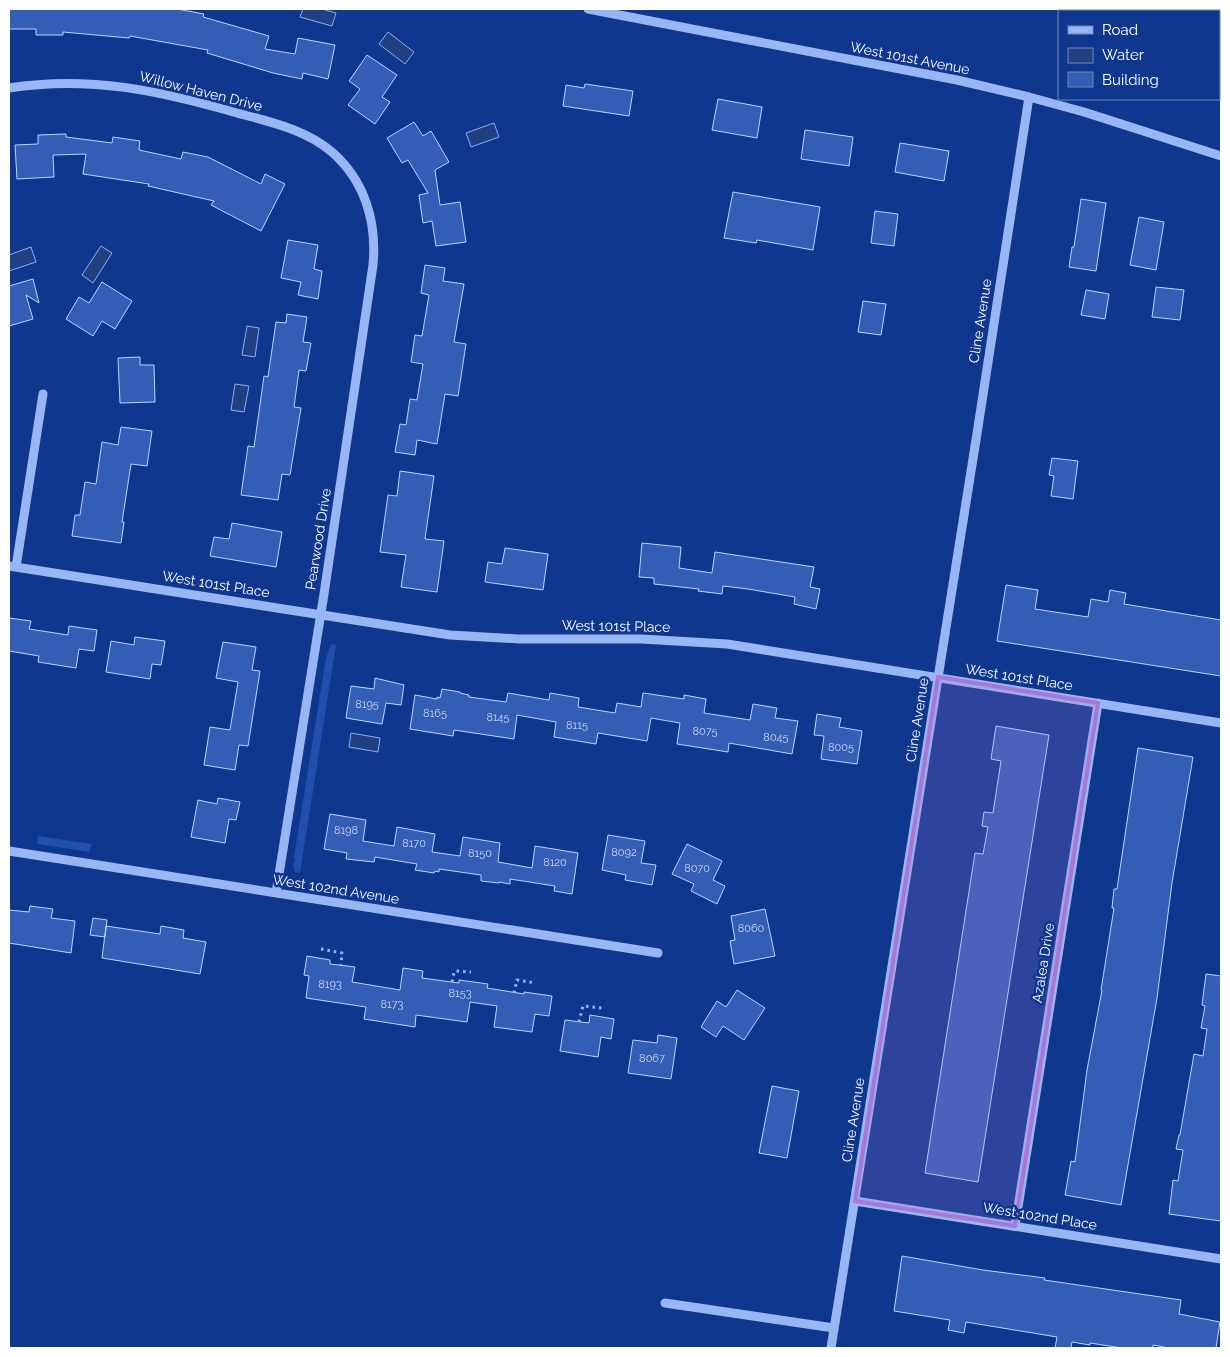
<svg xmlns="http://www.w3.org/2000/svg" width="1230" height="1357" viewBox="0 0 1230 1357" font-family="Raleway,sans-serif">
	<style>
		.green { fill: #214fae }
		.water { fill: #223f81; stroke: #89aef7 }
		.building { fill: #345db6; stroke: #bfd4fe }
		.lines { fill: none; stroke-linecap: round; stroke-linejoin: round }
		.path { stroke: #98b6f3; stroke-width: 3; stroke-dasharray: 2.5 4; stroke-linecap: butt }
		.minor { stroke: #98b6f3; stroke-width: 9 }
		.marked { fill: #a976d5; fill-opacity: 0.2; stroke: #a976d5; stroke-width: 4; stroke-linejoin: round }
		.labels { text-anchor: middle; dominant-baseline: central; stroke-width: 5; stroke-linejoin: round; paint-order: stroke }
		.number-label { font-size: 11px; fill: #ccd6ed }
		.street-label { font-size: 14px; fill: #fff; stroke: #10378e }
	</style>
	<rect width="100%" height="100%" fill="#10378e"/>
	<path class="green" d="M 331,644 L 336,645 L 300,873 L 295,872 L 293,865 L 295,859 L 294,857 L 326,658 Z
		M 38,836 L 92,844 L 89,852 L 37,844 Z"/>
	<path class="water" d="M 303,9 L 322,9 L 336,13 L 332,26 L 300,17 Z
		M 388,32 L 414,52 L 405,64 L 379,44 Z
		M 494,123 L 499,137 L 471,147 L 466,133 Z
		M 101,246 L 112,253 L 93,283 L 82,275 Z
		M 31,247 L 36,262 L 9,271 L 9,255 Z
		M 247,326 L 259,328 L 255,357 L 242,355 Z
		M 235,384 L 249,386 L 244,412 L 231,410 Z
		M 351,733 L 380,738 L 378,752 L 349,747 Z"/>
	<path class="building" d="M 9,9 L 177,9 L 204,14 L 203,17 L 269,36 L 265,49 L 295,54 L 298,38 L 335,45 L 328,79 L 303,73 L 302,79 L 273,73 L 207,53 L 208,50 L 130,36 L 129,38 L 63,32 L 63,35 L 36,35 L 36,29 L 9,29 Z
		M 367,55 L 397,75 L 382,97 L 390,102 L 375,124 L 348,105 L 360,89 L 349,81 Z
		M 585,84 L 633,91 L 629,116 L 563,106 L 566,85 L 584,88 Z
		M 718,99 L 762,107 L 757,138 L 712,130 Z
		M 414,122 L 423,136 L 431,131 L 449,162 L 435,170 L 440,205 L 460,202 L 466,242 L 436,246 L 432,221 L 423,223 L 419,195 L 428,193 L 408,160 L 402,163 L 387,138 Z
		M 805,130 L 853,137 L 849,166 L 801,159 Z
		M 66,134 L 66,137 L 112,143 L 113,137 L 140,141 L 139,150 L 181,159 L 183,152 L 208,157 L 261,184 L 265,174 L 285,184 L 261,231 L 211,205 L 214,201 L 148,186 L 149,184 L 83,174 L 86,154 L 53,155 L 54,177 L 17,179 L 15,145 L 38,144 L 38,135 Z
		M 900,143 L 949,151 L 944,181 L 895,172 Z
		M 733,192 L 820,207 L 813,250 L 757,240 L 756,243 L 724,238 Z
		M 1081,199 L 1106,203 L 1096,271 L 1069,267 L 1072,247 L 1074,247 Z
		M 875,211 L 898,214 L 894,246 L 871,243 Z
		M 1139,217 L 1164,222 L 1156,270 L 1130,265 Z
		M 288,240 L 318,245 L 314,269 L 322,271 L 318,299 L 298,295 L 301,282 L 281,278 Z
		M 425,265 L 445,268 L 443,281 L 464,284 L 454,342 L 466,344 L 458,396 L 445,394 L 437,444 L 417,440 L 415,455 L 395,452 L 400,424 L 406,425 L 410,399 L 417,400 L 423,364 L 411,362 L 415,335 L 422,336 L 429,295 L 421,293 Z
		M 33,279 L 39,303 L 26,295 L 33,319 L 9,326 L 9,286 Z
		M 102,282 L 132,301 L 115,329 L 102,321 L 93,336 L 66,319 L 79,297 L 89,303 Z
		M 1156,287 L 1184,290 L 1180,320 L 1152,317 Z
		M 1086,290 L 1109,294 L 1105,319 L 1081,315 Z
		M 863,301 L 886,304 L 881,335 L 858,332 Z
		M 287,314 L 307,317 L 303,342 L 311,343 L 306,371 L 299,370 L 294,407 L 301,408 L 290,475 L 282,474 L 278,500 L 241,495 L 248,446 L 254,447 L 264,376 L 268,377 L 276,322 L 286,323 Z
		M 140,357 L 140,365 L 154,365 L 155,402 L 120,403 L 118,358 Z
		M 121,427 L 152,431 L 147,466 L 131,464 L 122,522 L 124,522 L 121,543 L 72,536 L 75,515 L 80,515 L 85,482 L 96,484 L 102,442 L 118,445 Z
		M 1052,458 L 1078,461 L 1073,499 L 1051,496 L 1054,476 L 1049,475 Z
		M 400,471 L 434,476 L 425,539 L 444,541 L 437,592 L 401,587 L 406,555 L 380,552 L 388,495 L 397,496 Z
		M 232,523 L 282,532 L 276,567 L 210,556 L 214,537 L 229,539 Z
		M 642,543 L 681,547 L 679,568 L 712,573 L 715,552 L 814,567 L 810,587 L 820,589 L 816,609 L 794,604 L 795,597 L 748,589 L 723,586 L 722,594 L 698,591 L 699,589 L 654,584 L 654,578 L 639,577 Z
		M 505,548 L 548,554 L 543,590 L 485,582 L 488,562 L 502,564 Z
		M 1006,585 L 1038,590 L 1035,609 L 1088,617 L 1091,599 L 1108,602 L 1110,590 L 1126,593 L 1124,604 L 1221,620 L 1221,676 L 997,641 Z
		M 9,618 L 31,621 L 29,629 L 68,635 L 69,626 L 97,630 L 94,651 L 79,649 L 76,668 L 38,662 L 39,656 L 9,651 Z
		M 135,637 L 165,641 L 161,665 L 152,664 L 150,679 L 106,672 L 111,641 L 134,645 Z
		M 223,642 L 256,647 L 252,670 L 260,671 L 248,746 L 239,745 L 235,770 L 204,765 L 210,727 L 230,730 L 238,682 L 216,678 Z
		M 375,678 L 404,685 L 401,705 L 386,703 L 382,724 L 346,718 L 351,686 L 374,689 Z
		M 442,689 L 460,692 L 460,693 L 469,695 L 469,697 L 506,702 L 508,693 L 549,700 L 550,693 L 579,698 L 578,707 L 615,713 L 617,703 L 641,707 L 643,693 L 684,699 L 684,695 L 706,699 L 704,713 L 750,720 L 753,704 L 777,708 L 775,718 L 798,721 L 792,754 L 729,743 L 728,752 L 677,744 L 680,723 L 651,718 L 647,741 L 598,733 L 596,744 L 554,737 L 556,722 L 517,715 L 514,739 L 454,730 L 453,736 L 410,729 L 415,695 L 437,699 L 437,697 L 440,698 Z
		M 817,714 L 841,718 L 839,727 L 862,731 L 857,764 L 821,759 L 824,736 L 814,735 Z
		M 996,726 L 1049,735 L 978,1182 L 925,1173 L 975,853 L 983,854 L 988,827 L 982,826 L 984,812 L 993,813 L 1001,761 L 991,759 Z
		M 1138,748 L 1193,757 L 1172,883 L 1157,998 L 1121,1205 L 1065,1195 L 1071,1161 L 1075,1162 L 1087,1070 L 1102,990 L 1101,990 L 1114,908 L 1112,908 L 1114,889 L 1117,889 Z
		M 218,798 L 240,802 L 236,820 L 229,819 L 225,843 L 191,837 L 198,800 L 217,804 Z
		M 330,814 L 366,820 L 363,841 L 394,846 L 397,827 L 435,834 L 432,852 L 460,856 L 463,837 L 500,843 L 498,862 L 532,868 L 535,846 L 578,853 L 572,894 L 554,891 L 555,886 L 510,879 L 510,884 L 499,882 L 499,883 L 481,881 L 481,875 L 439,869 L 439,872 L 435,871 L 434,873 L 415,870 L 417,864 L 375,857 L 374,862 L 346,859 L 347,853 L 324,849 Z
		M 608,835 L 645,841 L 641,863 L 656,865 L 652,885 L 625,880 L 626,875 L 602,870 Z
		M 687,844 L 722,861 L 713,880 L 725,886 L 717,904 L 691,891 L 694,884 L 672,874 Z
		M 30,906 L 53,909 L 51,918 L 75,921 L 71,953 L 9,943 L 9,910 L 29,912 Z
		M 765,909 L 775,956 L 734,964 L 730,941 L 735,940 L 731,916 Z
		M 93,918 L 107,920 L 105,937 L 90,935 Z
		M 106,926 L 160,934 L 161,926 L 184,930 L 183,938 L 206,942 L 200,974 L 102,958 Z
		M 307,956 L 330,960 L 330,964 L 355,967 L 352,982 L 400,990 L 403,968 L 423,971 L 422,978 L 459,983 L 459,980 L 488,984 L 487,988 L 524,994 L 524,992 L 552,996 L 549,1016 L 535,1014 L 532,1032 L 494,1027 L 497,1006 L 470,1002 L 467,1022 L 416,1015 L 415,1027 L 364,1019 L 366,1007 L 306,998 L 309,976 L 304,975 Z
		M 1206,974 L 1221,976 L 1221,1221 L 1169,1214 L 1173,1180 L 1178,1181 L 1183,1150 L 1176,1149 L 1179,1135 L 1180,1135 L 1194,1054 L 1203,1056 L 1207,1029 L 1201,1028 L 1205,1006 L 1202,1005 Z
		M 737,990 L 765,1008 L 744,1040 L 723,1026 L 716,1037 L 701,1027 L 717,1001 L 726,1007 Z
		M 590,1015 L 614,1019 L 611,1039 L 601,1037 L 598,1057 L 560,1051 L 565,1020 L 589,1023 Z
		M 658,1035 L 677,1038 L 671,1079 L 628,1073 L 633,1040 L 657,1043 Z
		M 772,1086 L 799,1091 L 787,1158 L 759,1153 Z
		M 902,1256 L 983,1270 L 1045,1278 L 1044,1280 L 1181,1300 L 1179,1314 L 1220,1322 L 1216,1348 L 1169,1348 L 1153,1345 L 1153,1348 L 1122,1348 L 1090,1343 L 1090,1345 L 1072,1342 L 1071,1348 L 1055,1348 L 1057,1337 L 966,1322 L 964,1333 L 948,1330 L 950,1320 L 894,1311 Z"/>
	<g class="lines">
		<path class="path" d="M 321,949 L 342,953 L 341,965
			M 452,982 L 454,972 L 456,971 L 471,972
			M 514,993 L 517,980 L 536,983
			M 579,1022 L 583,1006 L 602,1008"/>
		<path class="minor" d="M 588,9 L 957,80 L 1029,97 L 1084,112 L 1221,156
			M 9,88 C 90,75 160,91 237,113 C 270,122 305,129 332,152 C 365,181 377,222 373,265 L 324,594 L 276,893
			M 9,566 L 450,635 L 519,639 L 641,639 L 727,644 L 1221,723
			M 16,567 L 43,394
			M 9,851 L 658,953
			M 855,1201 L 1221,1259
			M 1015,1226 L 1098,703
			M 665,1303 L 834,1328
			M 831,1348 L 976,440 L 1029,97"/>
	</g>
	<path class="marked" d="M 938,677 L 1098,703 L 1015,1226 L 855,1201 Z"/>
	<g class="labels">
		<g class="number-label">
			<text x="367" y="704">8195</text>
			<text x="435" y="713">8165</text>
			<text x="498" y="717">8145</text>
			<text x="577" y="725">8115</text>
			<text x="705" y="731">8075</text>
			<text x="776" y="737">8045</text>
			<text x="841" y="747">8005</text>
			<text x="346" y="830">8198</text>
			<text x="414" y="843">8170</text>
			<text x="624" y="852">8092</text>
			<text x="480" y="853">8150</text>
			<text x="555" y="862">8120</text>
			<text x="697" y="868">8070</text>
			<text x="751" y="928">8060</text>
			<text x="330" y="984">8193</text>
			<text x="460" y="993">8153</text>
			<text x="392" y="1004">8173</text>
			<text x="652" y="1058">8067</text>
		</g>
		<g class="street-label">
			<text transform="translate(910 58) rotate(11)">West 101st Avenue</text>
			<text transform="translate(201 91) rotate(14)">Willow Haven Drive</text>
			<text transform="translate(980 321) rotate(-81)">Cline Avenue</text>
			<text transform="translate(318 539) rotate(-81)">Pearwood Drive</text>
			<text transform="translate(216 584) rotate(9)">West 101st Place</text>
			<text transform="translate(616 626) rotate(1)">West 101st Place</text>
			<text transform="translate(1019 677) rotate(9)">West 101st Place</text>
			<text transform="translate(917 720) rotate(-81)">Cline Avenue</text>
			<text transform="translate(336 889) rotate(9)">West 102nd Avenue</text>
			<text transform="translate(1043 963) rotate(-81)">Azalea Drive</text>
			<text transform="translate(853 1120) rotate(-81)">Cline Avenue</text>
			<text transform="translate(1040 1216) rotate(9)">West 102nd Place</text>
		</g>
	</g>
	<rect width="1230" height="1357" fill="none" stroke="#ffffff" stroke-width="20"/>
	<rect x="1058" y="10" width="162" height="90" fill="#10378e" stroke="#7087bb"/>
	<rect x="1068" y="26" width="25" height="8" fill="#98b6f3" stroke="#7087bb"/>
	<text x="1102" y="35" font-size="15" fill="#ffffff">Road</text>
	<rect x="1068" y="48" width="25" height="15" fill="#223f81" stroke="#7087bb"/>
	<text x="1102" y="60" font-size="15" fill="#ffffff">Water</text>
	<rect x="1068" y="72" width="25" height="15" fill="#345db6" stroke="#7087bb"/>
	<text x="1102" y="85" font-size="15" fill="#ffffff">Building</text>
</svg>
